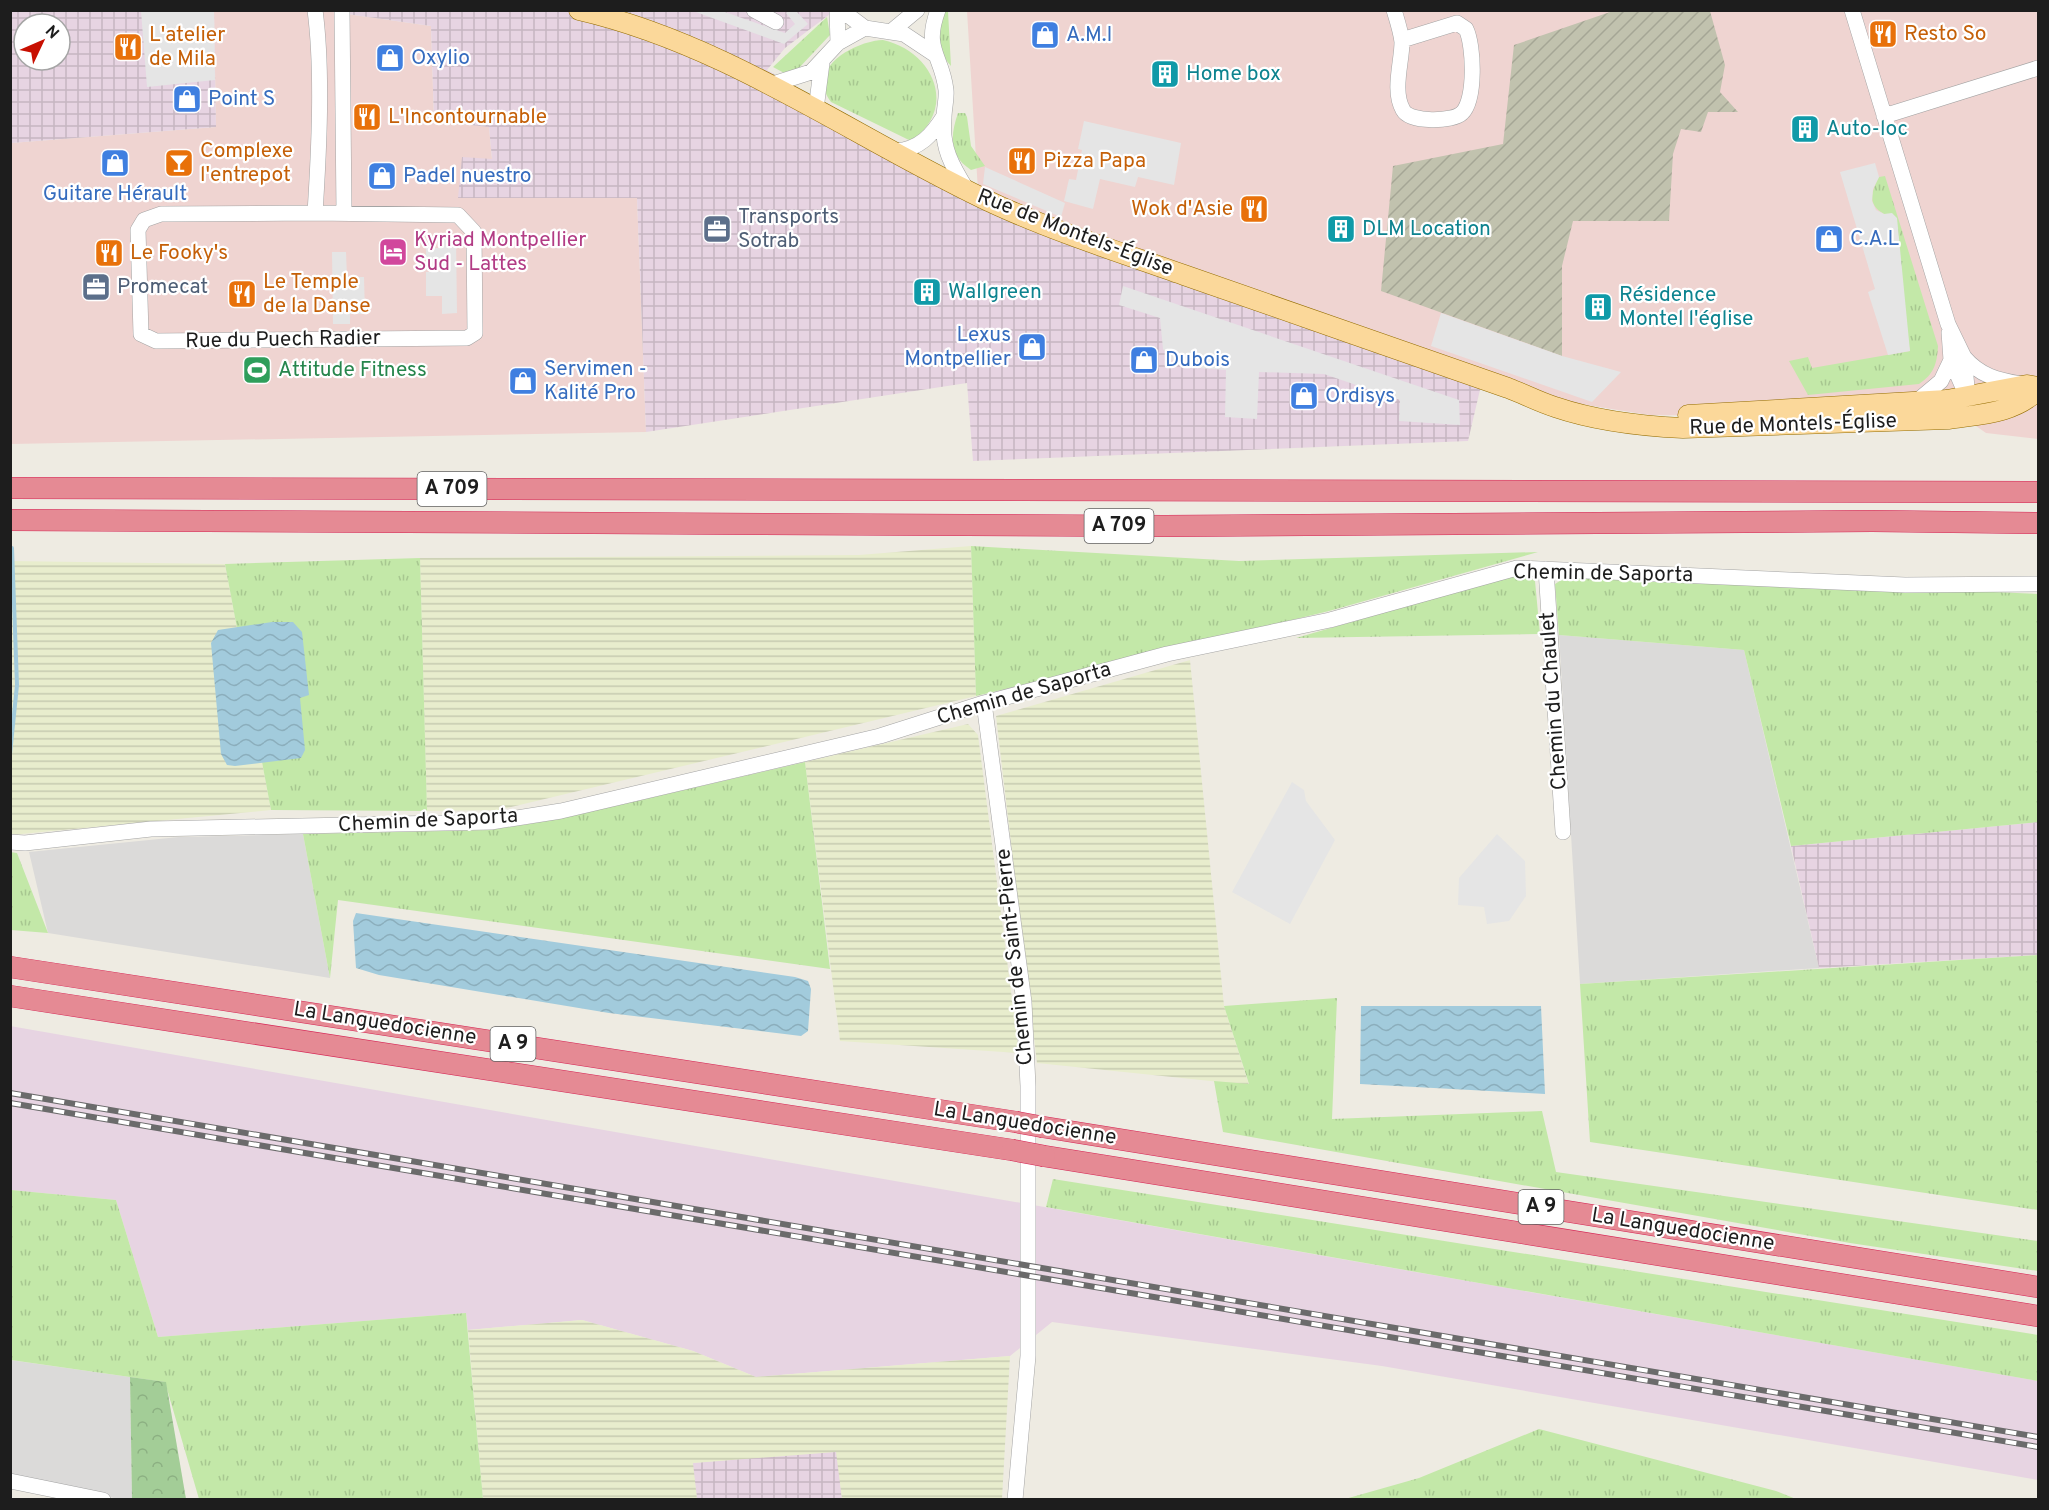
<svg xmlns="http://www.w3.org/2000/svg" width="2049" height="1510" viewBox="0 0 2049 1510" font-family="Overpass,sans-serif">
	<style>
		.residential { fill: #dbdad9 }
		.commercial { fill: #efd4d1 }
		.industrial { fill: url(#industrial-grid); fill-rule: evenodd }
		.railway { fill: #e7d4e2 }
		.construction { fill: url(#construction-furrows) }
		.farmland { fill: url(#farmland-rules) }
		.grass { fill: url(#grass-tufts) }
		.forest { fill: url(#forest-crowns) }
		.parking { fill: #e5e5e5 }
		.water { fill: url(#water-waves) }
		.lines { fill: none; stroke-linecap: round; stroke-linejoin: round }
		.stream { stroke: #a2cbdc; stroke-width: 4 }
		.minor-casing { stroke: #a4a4a4; stroke-width: 16 }
		.major-casing { stroke: #946d01; stroke-width: 21 }
		.highway-casing { stroke: #d62555; stroke-width: 22 }
		.minor { stroke: #fff; stroke-width: 15 }
		.major { stroke: #fbd89a; stroke-width: 20 }
		.highway { stroke: #e58a94; stroke-width: 21 }
		.rail-casing { stroke: #6b6b6b; stroke-width: 6 }
		.rail { stroke: #fff; stroke-width: 4; stroke-dasharray: 11; stroke-linecap: butt }
		.highway-bridge-casing { stroke: #d62555; stroke-width: 22; stroke-linecap: butt }
		.highway-bridge { stroke: #e58a94; stroke-width: 21 }
		.labels { text-anchor: middle; dominant-baseline: central; stroke-width: 4.5; stroke-linejoin: round; paint-order: stroke }
		.shield { fill: #fff; stroke: #616161; stroke-width: 1.5 }
		.shield-label { font-size: 20px; font-weight: bold; fill: #1d1d1d }
		.food-label { font-size: 21px; fill: #c56008; stroke: #fff; text-anchor: start }
		.shop-label { font-size: 21px; fill: #366cbe; stroke: #fff; text-anchor: start }
		.culture-label { font-size: 21px; fill: #0d838f; stroke: #fff; text-anchor: start }
		.service-label { font-size: 21px; fill: #4e5e75; stroke: #fff; text-anchor: start }
		.street-label { font-size: 21px; fill: #1d1d1d; stroke: #fff }
		.hotel-label { font-size: 21px; fill: #b23c85; stroke: #fff; text-anchor: start }
		.leisure-label { font-size: 21px; fill: #27864d; stroke: #fff; text-anchor: start }
	</style>
	<defs>
		<pattern id="industrial-grid" width="8" height="8" patternUnits="userSpaceOnUse" patternTransform="scale(1.5)"><rect width="8" height="8" fill="#e7d4e2"/><path d="M0 4h8M4 0v8" fill="none" stroke="#c6b6c1"/></pattern>
		<pattern id="construction-furrows" width="10" height="10" patternUnits="userSpaceOnUse" patternTransform="scale(1.5)"><rect width="10" height="10" fill="#c1c2ae"/><path d="M-1 1l2-2M0 10L10 0M9 11l2-2" fill="none" stroke="#a5a695"/></pattern>
		<pattern id="farmland-rules" width="6" height="5" patternUnits="userSpaceOnUse" patternTransform="scale(1.5)"><rect width="6" height="5" fill="#e8edcd"/><path d="M0 2.5h6" fill="none" stroke="#c7cbb0"/></pattern>
		<pattern id="grass-tufts" width="24" height="20" patternUnits="userSpaceOnUse" patternTransform="scale(1.5)"><rect width="24" height="20" fill="#c3e8a8"/><path d="M3 7l-1-3M5 7V3M7 7l1-3M15 17l-1-3M17 17v-4M19 17l1-3" fill="none" stroke="#a7c790"/></pattern>
		<pattern id="forest-crowns" width="20" height="18" patternUnits="userSpaceOnUse" patternTransform="scale(1.5)"><rect width="20" height="18" fill="#a3cd97"/><path d="M2 6a3 3 0 1 1 6 0M12 15a3 3 0 1 1 6 0" fill="none" stroke="#8cb082"/></pattern>
		<pattern id="water-waves" width="16" height="10" patternUnits="userSpaceOnUse" patternTransform="scale(1.5)"><rect width="16" height="10" fill="#a2cbdc"/><path d="M0 5q4-4 8 0t8 0" fill="none" stroke="#8baebc"/></pattern>
	</defs>
	<rect width="100%" height="100%" fill="#eeebe2"/>
	<path class="residential" d="M 1559,635 L 1744,650 L 1819,968 L 1580,984 Z
		M 303,834 L 330,978 L 48,933 L 29,852 L 179,837 Z
		M 10,1360 L 130,1377 L 132,1499 L 118,1499 L 11,1474 Z"/>
	<path class="commercial" d="M 214,11 L 326,11 L 431,26 L 434,121 L 489,127 L 492,159 L 459,198 L 637,198 L 646,432 L 11,444 L 11,143 L 216,127 Z
		M 967,11 L 2038,11 L 2038,439 L 1986,433 L 1942,402 L 1768,416 L 1649,415 L 1574,403 L 1483,377 L 978,191 Z"/>
	<path class="industrial" d="M 11,11 L 214,11 L 216,127 L 11,143 ZM 24,24 L 60,24 L 60,60 L 24,60 Z
		M 326,11 L 834,11 L 785,48 L 767,70 L 978,191 L 1483,377 L 1468,441 L 973,461 L 967,383 L 646,432 L 637,198 L 458,198 L 462,157 L 492,159 L 489,127 L 434,121 L 431,26 Z
		M 2038,822 L 2038,955 L 1819,968 L 1791,846 Z
		M 837,1451 L 842,1499 L 697,1499 L 692,1463 Z"/>
	<path class="railway" d="M 10,1026 L 2038,1381 L 2038,1480 L 1382,1366 L 1052,1322 L 1010,1356 L 756,1377 L 693,1351 L 582,1320 L 468,1330 L 466,1313 L 158,1337 L 116,1200 L 11,1190 Z"/>
	<path class="construction" d="M 1613,11 L 1710,11 L 1725,65 L 1720,92 L 1738,112 L 1708,112 L 1701,132 L 1681,129 L 1673,154 L 1669,221 L 1573,221 L 1562,266 L 1562,356 L 1381,291 L 1393,166 L 1503,144 L 1514,45 Z"/>
	<path class="farmland" d="M 971,546 L 976,696 L 499,810 L 427,811 L 420,558 L 859,555 Z
		M 10,561 L 225,564 L 271,810 L 11,835 Z
		M 1190,660 L 1224,1006 L 1249,1085 L 1037,1063 L 996,716 Z
		M 968,724 L 978,735 L 1019,1053 L 840,1041 L 805,762 Z
		M 582,1320 L 693,1351 L 756,1377 L 1010,1356 L 1002,1499 L 842,1499 L 836,1452 L 693,1463 L 697,1499 L 483,1499 L 468,1330 Z"/>
	<path class="grass" d="M 943,11 L 948,11 L 951,66 C 937,51 934,29 943,11 Z
		M 827,17 L 830,35 L 798,69 L 786,74 L 773,67 Z
		M 883,40 C 933,51 959,108 911,141 L 831,102 C 805,68 855,41 883,40 Z
		M 958,113 L 965,113 L 967,117 L 971,146 L 985,166 L 971,170 C 949,156 950,136 958,113 Z
		M 1885,176 L 1938,346 C 1937,364 1934,374 1919,384 L 1808,395 L 1789,361 L 1808,357 L 1812,368 L 1910,351 L 1884,214 C 1867,205 1871,192 1879,177 Z
		M 971,546 L 1239,561 L 1538,552 L 1329,611 L 976,696 Z
		M 420,558 L 427,811 L 271,810 L 225,564 Z
		M 1521,573 L 1535,581 L 1540,634 L 1296,638 Z
		M 1571,574 L 2038,594 L 2038,822 L 1791,846 L 1744,650 L 1559,635 L 1555,584 Z
		M 805,762 L 830,969 L 338,900 L 330,978 L 303,834 L 490,830 L 559,819 Z
		M 10,852 L 17,853 L 48,933 L 11,930 Z
		M 2038,955 L 2038,1210 L 1590,1142 L 1580,984 Z
		M 1337,998 L 1332,1119 L 1542,1111 L 1556,1172 L 2038,1241 L 2038,1271 L 1850,1243 L 1223,1132 L 1214,1081 L 1249,1084 L 1224,1006 Z
		M 1053,1179 L 2038,1335 L 2038,1381 L 1046,1207 Z
		M 11,1190 L 116,1200 L 158,1337 L 466,1313 L 483,1499 L 199,1499 L 165,1382 L 11,1360 Z
		M 1539,1429 L 1776,1491 L 1796,1499 L 1345,1499 L 1419,1478 Z"/>
	<path class="forest" d="M 130,1377 L 166,1382 L 186,1499 L 132,1499 Z"/>
	<path class="parking" d="M 141,11 L 214,11 L 215,80 L 147,87 Z
		M 693,11 L 722,11 L 785,33 L 795,24 L 786,13 L 789,11 L 796,11 L 808,24 L 784,44 Z
		M 1084,121 L 1181,143 L 1174,185 L 1138,177 L 1135,187 L 1100,179 L 1093,209 L 1064,201 L 1069,179 L 1076,180 L 1082,150 L 1078,149 Z
		M 1875,163 L 1879,177 L 1873,189 L 1872,201 L 1876,210 L 1884,214 L 1892,213 L 1897,218 L 1910,351 L 1888,355 L 1868,292 L 1875,289 L 1840,172 Z
		M 985,167 L 1065,203 L 1061,217 L 983,184 Z
		M 441,238 L 456,238 L 457,313 L 442,314 L 442,296 L 426,296 L 426,272 L 442,271 L 441,262 L 426,262 L 426,248 L 441,248 Z
		M 332,252 L 346,252 L 347,277 L 364,277 L 365,314 L 350,314 L 350,324 L 333,324 Z
		M 1123,286 L 1459,400 L 1460,425 L 1399,421 L 1400,400 L 1324,374 L 1259,372 L 1257,419 L 1225,417 L 1226,370 L 1183,367 L 1175,363 L 1163,349 L 1160,318 L 1119,305 Z
		M 1441,313 L 1562,356 L 1621,372 L 1592,402 L 1431,346 Z
		M 1292,782 L 1304,790 L 1306,801 L 1335,840 L 1290,924 L 1232,892 Z
		M 1497,834 L 1525,861 L 1526,896 L 1509,921 L 1487,924 L 1484,907 L 1458,905 L 1459,878 Z"/>
	<path class="water" d="M 272,622 L 293,622 L 302,632 L 309,695 L 300,698 L 305,750 L 301,758 L 235,766 L 227,765 L 221,754 L 211,643 L 218,630 Z
		M 356,913 L 795,977 L 808,981 L 811,989 L 808,1031 L 801,1036 L 609,1013 L 379,975 L 356,968 L 353,921 Z
		M 1361,1006 L 1541,1006 L 1545,1094 L 1360,1084 Z"/>
	<g class="lines">
		<path class="stream" d="M 10,754 L 17,685 L 12,548"/>
		<g class="minor-casing">
			<path id="minor" d="M 342,10 L 344,212
				M 754,10 L 776,22
				M 837,10 L 838,43
				M 841,10 L 865,28
				M 938,10 C 923,50 942,55 946,90 C 947,99 944,108 944,118 C 941,147 952,166 967,190
				M 1394,10 C 1397,20 1401,32 1402,42 C 1402,62 1392,91 1403,110 C 1410,123 1453,122 1462,113 C 1476,100 1474,45 1466,29 L 1457,23 L 1402,40
				M 1852,10 L 1948,324 L 1964,357 L 1968,397
				M 893,30 L 917,10
				M 770,85 L 811,72 L 838,43 L 865,28 L 904,34 L 934,54
				M 816,109 L 822,63
				M 1884,116 L 2038,68
				M 896,151 C 920,149 932,135 944,116
				M 315,213 L 458,215 L 474,232 L 475,333 L 467,338 L 156,341 L 141,334 L 138,230 L 144,220 L 161,214 Z
				M 315,213 C 319,151 323,71 315,10
				M 1949,332 L 1951,360 L 1965,392
				M 1964,357 C 1980,376 1998,380 2021,384
				M 1916,402 L 1941,381 L 1951,360
				M 1546,569 L 1563,832
				M 984,703 L 1024,1002 L 1028,1086 L 1028,1356 L 1015,1500
				M 10,842 L 25,843 L 151,829 L 491,822 L 561,811 L 880,736 L 984,703 L 1167,654 L 1330,620 L 1517,568 L 1905,585 L 2038,584
				M 10,1481 L 103,1500"/>
		</g>
		<g class="major-casing">
			<path id="major" d="M 579,10 C 731,45 860,142 999,206 C 1059,233 1122,253 1184,275 C 1292,313 1400,350 1508,388 C 1524,394 1539,402 1555,407 C 1596,421 1639,426 1683,428 L 1948,419 C 1981,414 2013,414 2038,390
				M 1688,415 L 1947,400 L 2027,385 L 2038,387"/>
		</g>
		<g class="highway-casing">
			<path id="highway" d="M 10,488 L 2038,492
				M 10,520 L 1165,526 L 1872,521 L 2038,523
				M 10,967 L 1016,1122
				M 10,996 L 1012,1150
				M 1043,1127 L 2038,1287
				M 1044,1156 L 2038,1316"/>
		</g>
		<use href="#minor" class="minor"/>
		<use href="#major" class="major"/>
		<use href="#highway" class="highway"/>
		<g class="rail-casing">
			<path id="rail" d="M 10,1093 L 2038,1437
				M 10,1103 L 2038,1447"/>
		</g>
		<use href="#rail" class="rail"/>
		<g class="highway-bridge-casing">
			<path id="highway-bridge" d="M 1016,1122 L 1043,1127
				M 1012,1150 L 1044,1156"/>
		</g>
		<use href="#highway-bridge" class="highway-bridge"/>
	</g>
	<defs>
		<g id="restaurant-square" transform="scale(1.5)"><rect x="-9" y="-9" width="18" height="18" rx="4" fill="#e8710a" stroke="#fff"/><path d="M-5-6h1v4h1v-4h1v4h1v-4h1v5L-1.5 .5V6h-2V.5L-5-1ZM5-6V6H3V1.5H1.5Q1.5-4 5-6Z" fill="#fff"/></g>
		<g id="shop-square" transform="scale(1.5)"><rect x="-9" y="-9" width="18" height="18" rx="4" fill="#3f7fe0" stroke="#fff"/><path d="M-5-2.5h2.3a2.7 3.5 0 0 1 5.4 0H5L5.5 6h-11ZM-1.5-2.5h3a1.5 2.3 0 0 0-3 0Z" fill="#fff"/></g>
		<g id="building-square" transform="scale(1.5)"><rect x="-9" y="-9" width="18" height="18" rx="4" fill="#0f9aa8" stroke="#fff"/><path d="M-4-6H4V6H1V3H-1V6H-4ZM-2.5-4.3h1.7v1.8h-1.7ZM.8-4.3h1.7v1.8H.8ZM-2.5-1h1.7V.8h-1.7ZM.8-1h1.7V.8H.8Z" fill="#fff"/></g>
		<g id="bar-square" transform="scale(1.5)"><rect x="-9" y="-9" width="18" height="18" rx="4" fill="#e8710a" stroke="#fff"/><path d="M-6-5H6L.8 .8V4.5H3.5V6h-7V4.5H-.8V.8Z" fill="#fff"/></g>
		<g id="office-square" transform="scale(1.5)"><rect x="-9" y="-9" width="18" height="18" rx="4" fill="#5c6f8a" stroke="#fff"/><path d="M-6-3h4V-5.5h4V-3h4V5H-6ZM-1-4.5V-3h2v-1.5ZM-6 0V1H6V0Z" fill="#fff"/></g>
		<g id="hotel-square" transform="scale(1.5)"><rect x="-9" y="-9" width="18" height="18" rx="4" fill="#d1479c" stroke="#fff"/><path d="M-6-4.5h1.5V1H6V5H4.5V3h-9V5H-6ZM-4 0a1.8 1.8 0 1 1 3.6 0ZM.5 0V-2.5h3Q6-2.5 6 0Z" fill="#fff"/></g>
		<g id="stadium-square" transform="scale(1.5)"><rect x="-9" y="-9" width="18" height="18" rx="4" fill="#2e9e5b" stroke="#fff"/><path d="M0-5a6.5 5 0 1 0 0 10a6.5 5 0 1 0 0-10ZM-3.5-1.8h7v3.6h-7Z" fill="#fff"/></g>
	</defs>
	<g fill-rule="evenodd">
		<use href="#restaurant-square" x="1883" y="34"/>
		<use href="#shop-square" x="1045" y="35"/>
		<use href="#restaurant-square" x="128" y="47"/>
		<use href="#shop-square" x="390" y="58"/>
		<use href="#building-square" x="1165" y="74"/>
		<use href="#shop-square" x="187" y="99"/>
		<use href="#restaurant-square" x="367" y="117"/>
		<use href="#building-square" x="1805" y="129"/>
		<use href="#restaurant-square" x="1022" y="161"/>
		<use href="#shop-square" x="115" y="163"/>
		<use href="#bar-square" x="179" y="163"/>
		<use href="#shop-square" x="382" y="176"/>
		<use href="#restaurant-square" x="1254" y="209"/>
		<use href="#office-square" x="717" y="229"/>
		<use href="#building-square" x="1341" y="229"/>
		<use href="#shop-square" x="1829" y="239"/>
		<use href="#hotel-square" x="393" y="252"/>
		<use href="#restaurant-square" x="109" y="253"/>
		<use href="#office-square" x="96" y="287"/>
		<use href="#building-square" x="927" y="292"/>
		<use href="#restaurant-square" x="242" y="294"/>
		<use href="#building-square" x="1598" y="307"/>
		<use href="#shop-square" x="1032" y="347"/>
		<use href="#shop-square" x="1144" y="360"/>
		<use href="#stadium-square" x="257" y="370"/>
		<use href="#shop-square" x="523" y="381"/>
		<use href="#shop-square" x="1304" y="396"/>
	</g>
	<g class="labels">
		<g class="shield">
			<rect x="417.5" y="472" width="69" height="34" rx="4.5"/>
			<rect x="1084.5" y="509" width="69" height="34" rx="4.5"/>
			<rect x="490.5" y="1027" width="45" height="34" rx="4.5"/>
			<rect x="1518.5" y="1190" width="45" height="34" rx="4.5"/>
		</g>
		<g class="shield-label">
			<text x="452" y="489">A 709</text>
			<text x="1119" y="526">A 709</text>
			<text x="513" y="1044">A 9</text>
			<text x="1541" y="1207">A 9</text>
		</g>
		<g class="food-label">
			<text x="1904" y="34">Resto So</text>
			<text x="149" y="35">L'atelier<tspan x="149" dy="24">de Mila</tspan></text>
			<text x="388" y="117">L'Incontournable</text>
			<text x="200" y="151">Complexe<tspan x="200" dy="24">l'entrepot</tspan></text>
			<text x="1043" y="161">Pizza Papa</text>
			<text x="1233" y="209" text-anchor="end">Wok d'Asie</text>
			<text x="130" y="253">Le Fooky's</text>
			<text x="263" y="282">Le Temple<tspan x="263" dy="24">de la Danse</tspan></text>
		</g>
		<g class="shop-label">
			<text x="1066" y="35">A.M.I</text>
			<text x="411" y="58">Oxylio</text>
			<text x="208" y="99">Point S</text>
			<text x="403" y="176">Padel nuestro</text>
			<text x="115" y="194" text-anchor="middle">Guitare Hérault</text>
			<text x="1850" y="239">C.A.L</text>
			<text x="1011" y="335" text-anchor="end">Lexus<tspan x="1011" dy="24">Montpellier</tspan></text>
			<text x="1165" y="360">Dubois</text>
			<text x="544" y="369">Servimen -<tspan x="544" dy="24">Kalité Pro</tspan></text>
			<text x="1325" y="396">Ordisys</text>
		</g>
		<g class="culture-label">
			<text x="1186" y="74">Home box</text>
			<text x="1826" y="129">Auto-loc</text>
			<text x="1362" y="229">DLM Location</text>
			<text x="948" y="292">Wallgreen</text>
			<text x="1619" y="295">Résidence<tspan x="1619" dy="24">Montel l'église</tspan></text>
		</g>
		<g class="service-label">
			<text x="738" y="217">Transports<tspan x="738" dy="24">Sotrab</tspan></text>
			<text x="117" y="287">Promecat</text>
		</g>
		<g class="street-label">
			<text transform="translate(1075 233) rotate(21)">Rue de Montels-Église</text>
			<text transform="translate(283 340) rotate(-1)">Rue du Puech Radier</text>
			<text transform="translate(1793 425) rotate(-2)">Rue de Montels-Église</text>
			<text transform="translate(1603 574) rotate(1)">Chemin de Saporta</text>
			<text transform="translate(1024 694) rotate(-16)">Chemin de Saporta</text>
			<text transform="translate(1554 701) rotate(-94)">Chemin du Chaulet</text>
			<text transform="translate(428 821) rotate(-3)">Chemin de Saporta</text>
			<text transform="translate(1015 957) rotate(-96)">Chemin de Saint-Pierre</text>
			<text transform="translate(385 1024) rotate(9)">La Languedocienne</text>
			<text transform="translate(1025 1124) rotate(9)">La Languedocienne</text>
			<text transform="translate(1683 1230) rotate(9)">La Languedocienne</text>
		</g>
		<g class="hotel-label">
			<text x="414" y="240">Kyriad Montpellier<tspan x="414" dy="24">Sud - Lattes</tspan></text>
		</g>
		<g class="leisure-label">
			<text x="278" y="370">Attitude Fitness</text>
		</g>
	</g>
	<rect width="2049" height="1510" fill="none" stroke="#1d1d1d" stroke-width="24"/>
	<g transform="translate(42 42) rotate(46)"><circle r="28" fill="#ffffff" stroke="#a5a5a5" stroke-width="1.5"/>
	<path d="M0-4.5L10 22L0 15L-10 22Z" fill="#c80f01"/>
	<text y="-9" font-size="16" font-weight="bold" text-anchor="middle" fill="#1d1d1d">N</text>
	</g>
</svg>
